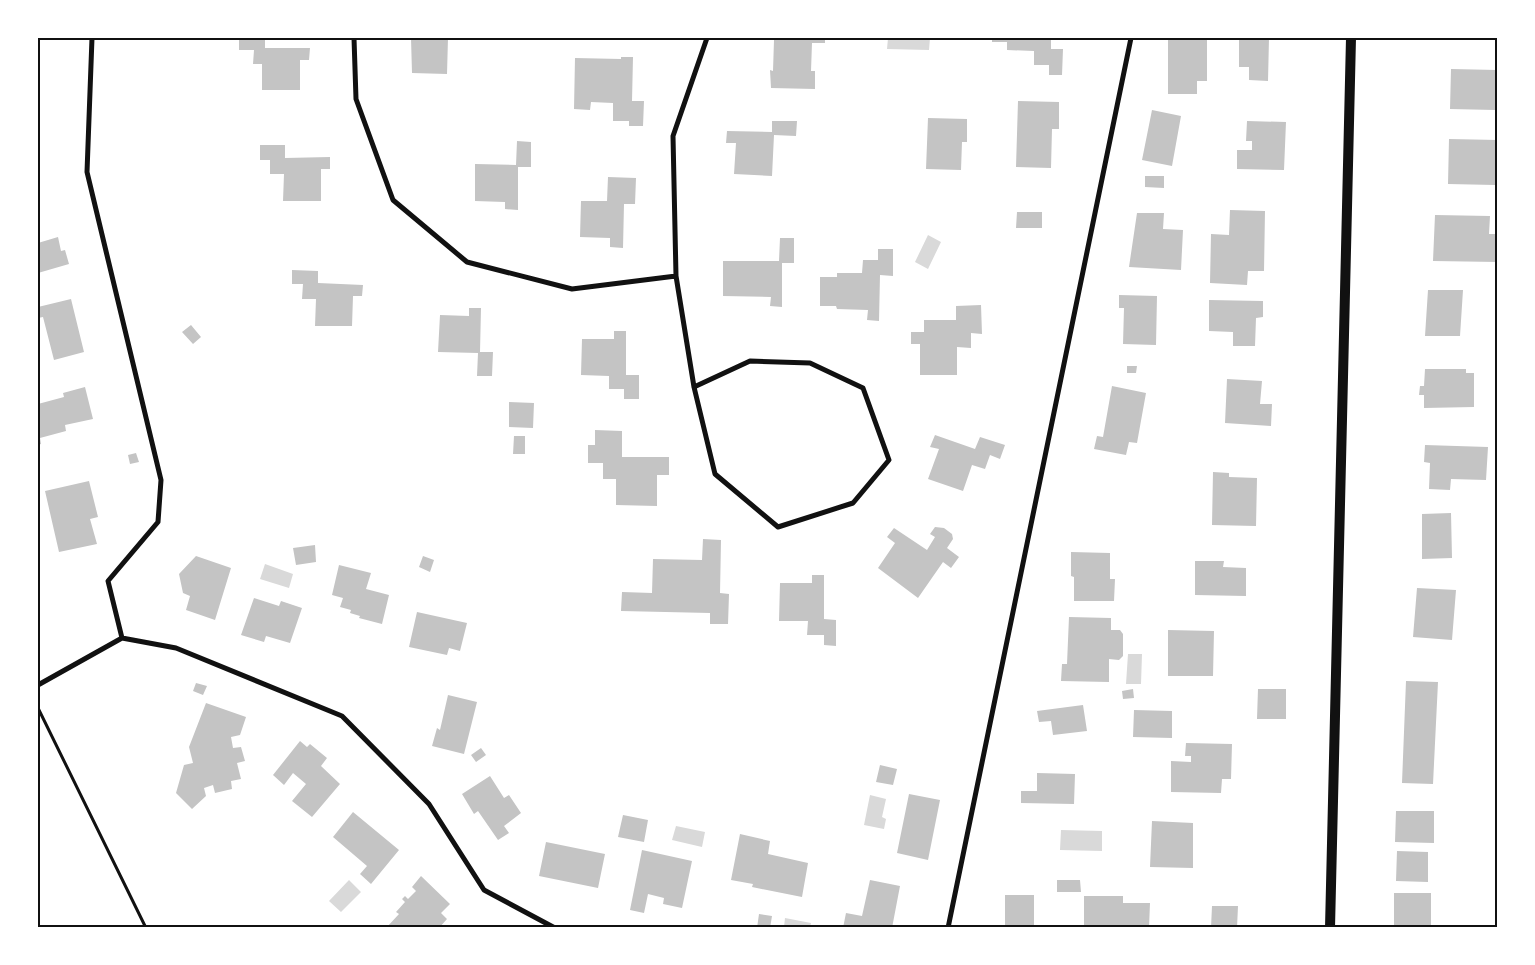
<svg xmlns="http://www.w3.org/2000/svg" width="1535" height="965" viewBox="0 0 1535 965" font-family="Barlow,sans-serif">
	<style>
		.water { fill: #d9d9d9 }
		.building { fill: #c4c4c4 }
		.lines { fill: none; stroke-linecap: round; stroke-linejoin: round }
		.path { stroke: #111; stroke-width: 3 }
		.minor { stroke: #111; stroke-width: 5 }
		.secondary { stroke: #111; stroke-width: 10 }
		.neatline { fill: none; stroke: #111; stroke-width: 2 }
	</style>
	<rect width="100%" height="100%" fill="#fff"/>
	<path class="water" d="M 888,38 L 930,38 L 929,50 L 887,49 Z
		M 928,235 L 941,242 L 928,269 L 915,262 Z
		M 265,564 L 293,574 L 289,588 L 260,579 Z
		M 1128,654 L 1142,654 L 1141,684 L 1126,684 Z
		M 870,795 L 886,799 L 882,817 L 886,819 L 884,829 L 864,825 Z
		M 676,826 L 705,832 L 702,847 L 672,840 Z
		M 1061,830 L 1102,831 L 1102,851 L 1060,850 Z
		M 349,880 L 361,892 L 341,912 L 329,901 Z
		M 785,918 L 811,923 L 810,927 L 784,927 Z"/>
	<path class="building" d="M 239,38 L 265,38 L 265,48 L 310,48 L 309,60 L 300,60 L 300,90 L 262,90 L 262,64 L 253,64 L 254,50 L 239,50 Z
		M 411,38 L 448,38 L 447,74 L 412,73 Z
		M 766,38 L 825,38 L 825,43 L 812,43 L 811,71 L 815,71 L 815,89 L 771,88 L 770,70 L 773,71 L 774,40 L 766,40 Z
		M 992,38 L 1051,38 L 1051,49 L 1063,49 L 1062,75 L 1049,75 L 1049,65 L 1034,65 L 1034,51 L 1007,50 L 1007,42 L 992,42 Z
		M 1168,38 L 1207,38 L 1207,81 L 1197,81 L 1197,94 L 1168,94 Z
		M 1239,38 L 1269,38 L 1268,81 L 1249,80 L 1249,67 L 1239,67 Z
		M 621,57 L 633,57 L 632,101 L 644,101 L 643,126 L 629,126 L 629,121 L 613,121 L 613,103 L 591,102 L 590,110 L 574,109 L 575,58 L 621,59 Z
		M 1451,69 L 1497,70 L 1495,110 L 1450,109 Z
		M 1018,101 L 1059,102 L 1059,129 L 1052,129 L 1051,168 L 1016,167 Z
		M 1152,110 L 1181,116 L 1172,166 L 1142,160 Z
		M 928,118 L 967,119 L 967,142 L 962,142 L 961,170 L 926,169 Z
		M 772,121 L 797,121 L 796,136 L 774,135 L 772,176 L 734,174 L 736,143 L 726,143 L 727,131 L 772,132 Z
		M 1247,121 L 1286,122 L 1284,170 L 1237,169 L 1237,150 L 1252,150 L 1252,141 L 1246,141 Z
		M 1449,139 L 1498,140 L 1495,185 L 1448,184 Z
		M 517,141 L 531,142 L 531,167 L 518,167 L 518,210 L 505,209 L 505,202 L 475,201 L 475,164 L 516,165 Z
		M 260,145 L 285,145 L 285,158 L 330,157 L 330,169 L 321,169 L 321,201 L 283,201 L 284,174 L 270,174 L 270,160 L 260,160 Z
		M 1145,176 L 1164,176 L 1164,188 L 1145,187 Z
		M 608,177 L 636,178 L 635,204 L 624,204 L 623,248 L 610,247 L 610,238 L 580,237 L 581,201 L 607,201 Z
		M 1230,210 L 1265,211 L 1264,271 L 1248,271 L 1247,285 L 1210,283 L 1211,234 L 1229,235 Z
		M 1017,212 L 1042,212 L 1042,228 L 1016,228 Z
		M 1137,213 L 1164,213 L 1163,229 L 1183,230 L 1181,270 L 1129,267 Z
		M 1435,215 L 1490,216 L 1489,234 L 1498,234 L 1498,262 L 1433,261 Z
		M 58,237 L 61,251 L 65,250 L 69,264 L 38,273 L 38,243 Z
		M 780,238 L 794,238 L 794,263 L 782,263 L 782,307 L 770,306 L 771,297 L 723,296 L 723,261 L 779,261 Z
		M 878,249 L 893,249 L 893,276 L 880,275 L 879,321 L 867,320 L 868,310 L 837,309 L 836,306 L 820,306 L 820,277 L 837,277 L 837,273 L 862,273 L 863,260 L 878,260 Z
		M 292,270 L 318,271 L 318,283 L 363,285 L 362,296 L 353,296 L 352,326 L 315,326 L 316,299 L 302,299 L 303,284 L 292,284 Z
		M 1428,290 L 1463,290 L 1460,336 L 1425,336 Z
		M 1119,295 L 1157,296 L 1156,345 L 1123,344 L 1124,308 L 1119,308 Z
		M 71,299 L 84,352 L 54,360 L 43,317 L 38,318 L 38,307 Z
		M 1209,300 L 1263,301 L 1263,317 L 1256,318 L 1255,346 L 1233,346 L 1233,332 L 1209,331 Z
		M 981,305 L 982,334 L 971,333 L 971,348 L 957,347 L 957,375 L 920,375 L 920,344 L 911,344 L 911,332 L 924,332 L 924,320 L 956,320 L 956,306 Z
		M 469,308 L 481,308 L 480,352 L 493,352 L 492,376 L 477,376 L 478,353 L 438,352 L 440,315 L 469,316 Z
		M 191,325 L 201,337 L 193,344 L 182,332 Z
		M 614,331 L 626,331 L 626,375 L 639,375 L 639,399 L 624,399 L 624,389 L 609,389 L 609,376 L 581,375 L 582,339 L 614,339 Z
		M 1127,366 L 1137,366 L 1136,373 L 1127,373 Z
		M 1425,369 L 1466,369 L 1466,373 L 1474,373 L 1474,407 L 1424,408 L 1424,395 L 1419,395 L 1420,386 L 1424,386 Z
		M 1227,379 L 1262,381 L 1260,404 L 1272,404 L 1271,426 L 1225,423 Z
		M 1112,386 L 1146,393 L 1137,443 L 1129,442 L 1126,455 L 1094,449 L 1097,436 L 1103,437 Z
		M 85,387 L 93,419 L 65,425 L 66,431 L 40,438 L 41,444 L 38,445 L 38,404 L 64,397 L 63,393 Z
		M 509,402 L 534,403 L 533,428 L 509,427 Z
		M 595,430 L 622,431 L 622,457 L 669,457 L 669,475 L 657,475 L 657,506 L 616,505 L 616,479 L 603,479 L 603,463 L 588,463 L 588,445 L 595,445 Z
		M 935,435 L 975,449 L 980,437 L 1005,445 L 1000,459 L 990,455 L 985,469 L 972,465 L 963,491 L 928,479 L 939,449 L 930,447 Z
		M 514,436 L 525,436 L 525,454 L 513,454 Z
		M 1425,445 L 1488,447 L 1486,480 L 1451,479 L 1450,490 L 1429,489 L 1430,463 L 1424,462 Z
		M 136,453 L 139,462 L 130,464 L 128,455 Z
		M 1213,472 L 1229,473 L 1229,477 L 1257,478 L 1256,526 L 1212,525 Z
		M 89,481 L 98,517 L 90,519 L 97,544 L 59,552 L 45,491 Z
		M 1451,513 L 1452,558 L 1422,559 L 1422,514 Z
		M 935,527 L 944,528 L 952,534 L 953,539 L 947,548 L 959,557 L 951,568 L 943,562 L 918,598 L 878,568 L 895,543 L 887,537 L 894,528 L 927,550 L 935,537 L 930,534 Z
		M 703,539 L 721,540 L 720,593 L 729,594 L 728,624 L 710,624 L 710,613 L 621,611 L 622,592 L 652,593 L 653,559 L 702,560 Z
		M 315,545 L 316,562 L 296,565 L 293,548 Z
		M 1071,552 L 1110,553 L 1110,579 L 1115,579 L 1114,601 L 1074,601 L 1074,577 L 1071,576 Z
		M 196,556 L 231,568 L 215,620 L 186,610 L 190,596 L 183,593 L 179,574 Z
		M 423,556 L 434,560 L 430,572 L 419,567 Z
		M 1195,561 L 1224,561 L 1223,567 L 1246,568 L 1246,596 L 1195,595 Z
		M 339,565 L 371,573 L 366,589 L 389,595 L 382,624 L 359,618 L 360,616 L 350,613 L 351,610 L 340,607 L 343,598 L 332,595 Z
		M 812,575 L 824,575 L 824,619 L 836,620 L 836,646 L 824,645 L 824,635 L 807,635 L 808,621 L 779,621 L 780,583 L 812,583 Z
		M 1417,588 L 1456,590 L 1452,640 L 1413,637 Z
		M 254,598 L 279,606 L 281,601 L 302,608 L 290,643 L 266,636 L 264,642 L 241,635 Z
		M 417,612 L 467,623 L 460,651 L 449,648 L 447,655 L 409,647 Z
		M 1069,617 L 1111,618 L 1111,630 L 1120,630 L 1123,634 L 1123,656 L 1119,660 L 1109,659 L 1109,682 L 1061,681 L 1062,664 L 1067,664 Z
		M 1168,630 L 1214,631 L 1213,676 L 1168,676 Z
		M 1406,681 L 1438,682 L 1433,784 L 1402,783 Z
		M 196,683 L 207,686 L 203,695 L 193,691 Z
		M 1133,689 L 1134,698 L 1123,699 L 1122,691 Z
		M 1258,689 L 1286,689 L 1286,719 L 1257,719 Z
		M 448,695 L 477,702 L 464,754 L 432,746 L 437,728 L 440,730 Z
		M 206,703 L 246,717 L 240,735 L 231,737 L 233,748 L 241,747 L 245,761 L 237,763 L 241,779 L 231,781 L 232,789 L 215,793 L 213,785 L 204,788 L 206,796 L 192,809 L 176,793 L 184,765 L 193,763 L 189,747 Z
		M 1083,705 L 1087,731 L 1053,735 L 1051,721 L 1039,722 L 1037,711 Z
		M 1134,710 L 1172,711 L 1172,738 L 1133,737 Z
		M 300,741 L 307,747 L 310,744 L 327,758 L 321,766 L 340,784 L 312,817 L 292,801 L 306,784 L 293,773 L 284,785 L 273,775 Z
		M 1186,743 L 1232,744 L 1231,779 L 1222,779 L 1221,793 L 1171,792 L 1171,761 L 1191,762 L 1191,756 L 1185,756 Z
		M 481,748 L 486,755 L 476,762 L 471,755 Z
		M 880,765 L 897,769 L 893,785 L 876,782 Z
		M 1037,773 L 1075,774 L 1074,804 L 1021,803 L 1021,791 L 1037,791 Z
		M 490,776 L 504,798 L 509,795 L 521,813 L 504,826 L 509,833 L 498,840 L 478,811 L 474,814 L 462,794 Z
		M 909,794 L 940,800 L 928,860 L 897,853 Z
		M 1396,811 L 1434,811 L 1434,843 L 1395,842 Z
		M 353,812 L 399,850 L 371,884 L 360,874 L 367,866 L 333,837 Z
		M 623,815 L 648,820 L 644,842 L 618,837 Z
		M 1152,821 L 1193,823 L 1193,868 L 1150,867 Z
		M 740,834 L 770,841 L 768,854 L 808,863 L 802,897 L 752,887 L 753,884 L 731,880 Z
		M 546,842 L 605,854 L 598,888 L 539,876 Z
		M 642,850 L 692,861 L 682,908 L 663,904 L 664,898 L 648,894 L 644,913 L 630,910 Z
		M 1397,851 L 1428,852 L 1428,882 L 1396,881 Z
		M 421,876 L 450,904 L 441,913 L 447,919 L 439,928 L 386,928 L 399,914 L 396,912 L 405,902 L 402,899 L 405,896 L 408,899 L 416,891 L 412,887 Z
		M 870,880 L 900,886 L 892,928 L 843,928 L 846,913 L 862,916 Z
		M 1057,880 L 1080,880 L 1081,892 L 1057,892 Z
		M 1394,893 L 1431,893 L 1431,928 L 1394,928 Z
		M 1005,895 L 1034,895 L 1034,928 L 1005,928 Z
		M 1084,896 L 1123,896 L 1123,903 L 1150,903 L 1149,928 L 1084,928 Z
		M 1212,906 L 1238,906 L 1237,928 L 1211,928 Z
		M 759,914 L 772,916 L 770,928 L 757,928 Z"/>
	<g class="lines">
		<path class="path" d="M 38,708 L 146,928"/>
		<path class="minor" d="M 354,38 L 356,99 L 393,200 L 467,262 L 572,289 L 676,276
			M 694,387 L 750,361 L 810,363 L 863,388 L 889,460 L 853,503 L 778,527 L 715,474 L 694,387 L 676,276 L 673,136 L 707,38
			M 122,638 L 176,648 L 342,716 L 429,804 L 484,890 L 555,928
			M 38,685 L 122,638 L 108,581 L 158,522 L 161,480 L 87,172 L 92,38
			M 948,928 L 1131,38"/>
		<path class="secondary" d="M 1330,928 L 1351,38"/>
	</g>
	<rect width="1535" height="965" fill="none" stroke="#ffffff" stroke-width="78"/>
	<rect x="39" y="39" width="1457" height="887" class="neatline"/>
</svg>
